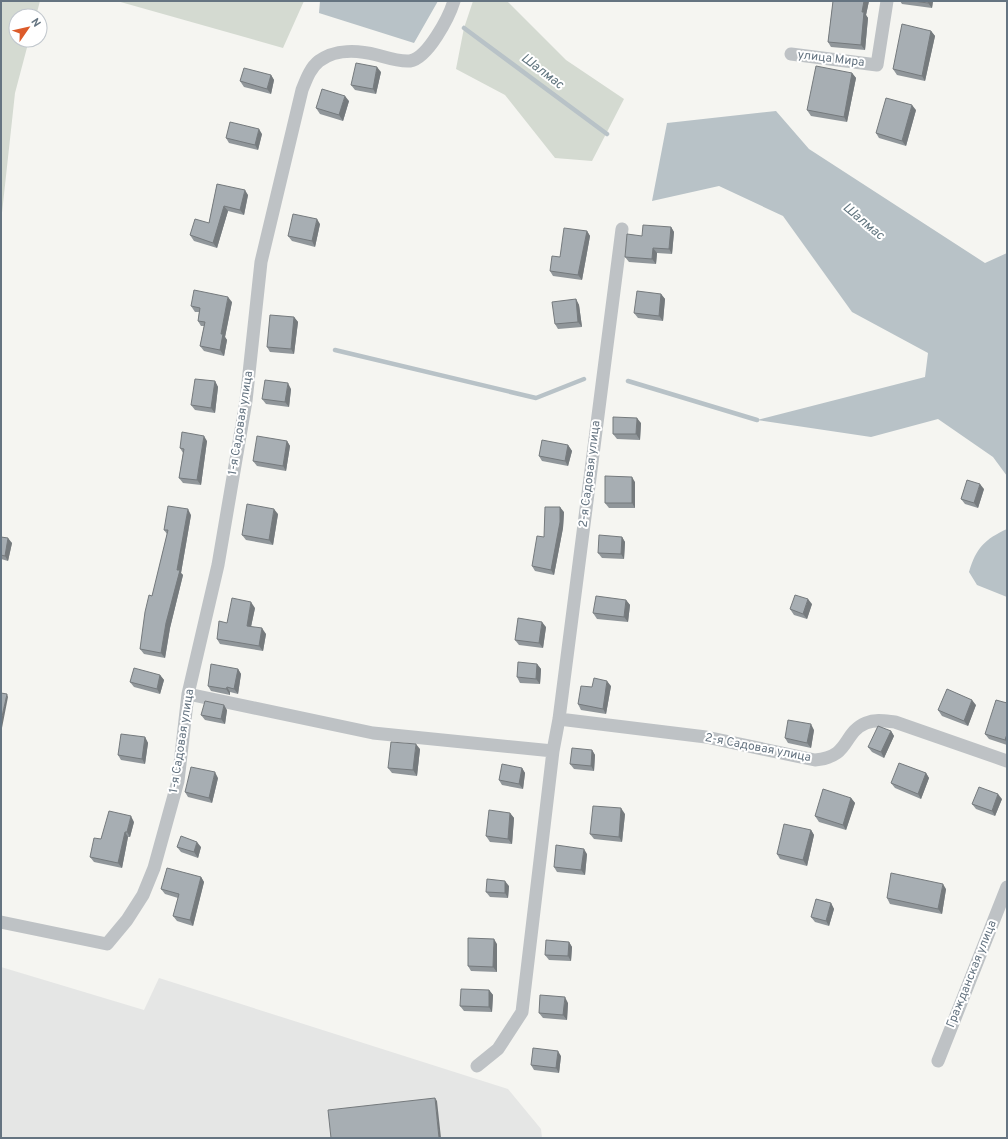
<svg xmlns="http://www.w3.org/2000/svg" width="1008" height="1139" viewBox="0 0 1008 1139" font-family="Overpass,sans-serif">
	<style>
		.built { fill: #e5e6e5 }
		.green { fill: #d4dad1 }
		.water { fill: #b8c2c7 }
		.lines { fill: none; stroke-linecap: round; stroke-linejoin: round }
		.stream { stroke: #b8c2c7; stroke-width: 4.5 }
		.street { stroke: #bec2c5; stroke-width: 13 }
		.wall { fill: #90969a }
		.shaded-wall { fill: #757a7d }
		.building { fill: #a7aeb3; stroke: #757a7d }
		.labels { text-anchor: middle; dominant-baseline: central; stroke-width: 4; stroke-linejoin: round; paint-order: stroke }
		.street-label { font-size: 12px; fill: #657481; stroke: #fff }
		.water-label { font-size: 13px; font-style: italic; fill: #61757f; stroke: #fff }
	</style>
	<rect width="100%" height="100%" fill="#f5f5f1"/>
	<path class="built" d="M 1,967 L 144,1010 L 159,978 L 508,1089 L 541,1129 L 542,1138 L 1,1138 Z"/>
	<path class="green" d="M 1,1 L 40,1 L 36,16 L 16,16 L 16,40 L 29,40 L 15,93 L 1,222 Z
		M 117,1 L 304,1 L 283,48 Z
		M 473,1 L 507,1 L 566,60 L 624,99 L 592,161 L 555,158 L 505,95 L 456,69 L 464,28 Z"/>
	<path class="water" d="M 320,1 L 438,1 L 414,43 L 319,13 Z
		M 776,111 L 809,149 L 985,263 L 1007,253 L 1007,476 L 993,457 L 938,419 L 871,437 L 757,420 L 925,377 L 928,353 L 852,312 L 783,216 L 719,186 L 652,201 L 667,123 Z
		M 1007,529 L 1007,597 L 977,585 L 969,572 C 976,548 985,539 1007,529 Z"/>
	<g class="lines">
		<path class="stream" d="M 464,28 L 607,134
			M 335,350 L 536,398 L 584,379
			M 628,381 L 757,420"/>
		<path class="street" d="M 791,54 L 877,65 L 887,1
			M 188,694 L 373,733 L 553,751
			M 559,719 L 706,737 L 815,760 C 851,757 842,733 866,723 C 876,719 885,721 895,722 L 1007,761
			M 1,922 L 107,944 L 127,920 L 143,895 L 154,868 L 178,781 L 188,694 L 218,565 L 246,401 L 261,262 L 302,90 C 306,80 310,68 319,61 C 335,49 358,50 377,55 C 388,58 400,62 410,61 C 428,58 449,17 454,1
			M 938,1061 L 1007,887
			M 477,1066 L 498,1049 L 522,1012 L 553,751 L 559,719 L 622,229"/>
	</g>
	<path class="wall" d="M 833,1 L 869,1 L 866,15 L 868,18 L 865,50 L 831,47 L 828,42 Z
		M 900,1 L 933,1 L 932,8 L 902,4 Z
		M 931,31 L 935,36 L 925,81 L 897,75 L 893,69 Z
		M 381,72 L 376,94 L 355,90 L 351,85 Z
		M 852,73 L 856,78 L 847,122 L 811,116 L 807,110 Z
		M 271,75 L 274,80 L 271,94 L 244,87 L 240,81 Z
		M 349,101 L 343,121 L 320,114 L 316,108 Z
		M 916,110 L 906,146 L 879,138 L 876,133 Z
		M 262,134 L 258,150 L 229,143 L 226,138 Z
		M 217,184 L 248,195 L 244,215 L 228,211 L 217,248 L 194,241 L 190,235 L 209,223 Z
		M 320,224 L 315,247 L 292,241 L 288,236 Z
		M 671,227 L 674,232 L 672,254 L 657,253 L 656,264 L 629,262 L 625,257 L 642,236 Z
		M 587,231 L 590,236 L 582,280 L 553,276 L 550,271 Z
		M 661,294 L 665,299 L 663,321 L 638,318 L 634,313 Z
		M 576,299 L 579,305 L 582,327 L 558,329 L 555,324 Z
		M 232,302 L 225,337 L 227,340 L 224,356 L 204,351 L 200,346 L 204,326 L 201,326 L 198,321 L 199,312 L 195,312 L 191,306 Z
		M 294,317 L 298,322 L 294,354 L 270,352 L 267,347 Z
		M 215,381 L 218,387 L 215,413 L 195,410 L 191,405 Z
		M 291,389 L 289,407 L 266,404 L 262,399 Z
		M 641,423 L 640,440 L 617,439 L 613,434 Z
		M 207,441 L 201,485 L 183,483 L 179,478 L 183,453 L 180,448 Z
		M 287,441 L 290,446 L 286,471 L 257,466 L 253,461 Z
		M 568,445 L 572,451 L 568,466 L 542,461 L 539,456 Z
		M 635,482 L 635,508 L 609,508 L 605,503 Z
		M 984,489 L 978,508 L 965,504 L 961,499 Z
		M 564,512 L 563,528 L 554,575 L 535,571 L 532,566 Z
		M 278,514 L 273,545 L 246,540 L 242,535 Z
		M 191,515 L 181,573 L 183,575 L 170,628 L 165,658 L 144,654 L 140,649 L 167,534 L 164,530 Z
		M 1,537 L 12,543 L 8,561 L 1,559 Z
		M 622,537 L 625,542 L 624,559 L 602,558 L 598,553 Z
		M 626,600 L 630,605 L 628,622 L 597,619 L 593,613 Z
		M 812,604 L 807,619 L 794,615 L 790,609 Z
		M 255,608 L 251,627 L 266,634 L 263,651 L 220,644 L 217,639 L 227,623 Z
		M 546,627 L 543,648 L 519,645 L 515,640 Z
		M 537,664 L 541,669 L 540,684 L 520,683 L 517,677 Z
		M 238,669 L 241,674 L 238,694 L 230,692 L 230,695 L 211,691 L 208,686 Z
		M 160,675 L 164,680 L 160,694 L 134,687 L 130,682 Z
		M 611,686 L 606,714 L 581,710 L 578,704 L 592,687 Z
		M 1007,703 L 1007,745 L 989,739 L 985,734 Z
		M 976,705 L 968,726 L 942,716 L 938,710 Z
		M 227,710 L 225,724 L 205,720 L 201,715 Z
		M 814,730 L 811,748 L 788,743 L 785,738 Z
		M 891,731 L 894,736 L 884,758 L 872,752 L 868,747 Z
		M 145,737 L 148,743 L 145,764 L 121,760 L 118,755 Z
		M 420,749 L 417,776 L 392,773 L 388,768 Z
		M 592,750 L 595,755 L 594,771 L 574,769 L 570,764 Z
		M 522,768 L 525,773 L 523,789 L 502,785 L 499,780 Z
		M 926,773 L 929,778 L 921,799 L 895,788 L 891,783 Z
		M 218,778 L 212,803 L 188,797 L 185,792 Z
		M 851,798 L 855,803 L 846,830 L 819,822 L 815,816 Z
		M 1002,799 L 995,816 L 976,809 L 972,804 Z
		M 510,813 L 514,818 L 512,844 L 490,842 L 486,836 Z
		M 625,814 L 622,842 L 594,839 L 590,834 Z
		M 134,822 L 130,837 L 128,837 L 122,868 L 94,862 L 90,857 L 101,839 Z
		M 811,830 L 814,835 L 807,866 L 780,859 L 777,854 Z
		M 177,847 L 201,847 L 198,858 L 181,852 Z
		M 587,854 L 585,875 L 557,872 L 554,867 Z
		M 201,877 L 204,882 L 193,926 L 177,921 L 173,916 L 178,898 L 165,894 L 161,889 Z
		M 509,886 L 508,898 L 490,897 L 486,892 Z
		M 946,889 L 942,914 L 890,904 L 887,898 Z
		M 831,903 L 834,909 L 829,926 L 815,922 L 811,917 Z
		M 569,942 L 572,947 L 571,961 L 549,960 L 545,955 Z
		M 497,944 L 497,972 L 471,971 L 468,966 Z
		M 489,990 L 493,995 L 492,1012 L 464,1011 L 460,1006 Z
		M 568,1003 L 567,1020 L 543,1018 L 539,1013 Z
		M 561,1056 L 559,1073 L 534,1070 L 531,1065 Z"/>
	<path class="shaded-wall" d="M 864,1 L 869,1 L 866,15 L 868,18 L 865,50 L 861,45 L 862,12 Z
		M 928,1 L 933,1 L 932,8 L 928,3 Z
		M 931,31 L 935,36 L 925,81 L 922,76 Z
		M 377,67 L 381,72 L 376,94 L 373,89 Z
		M 852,73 L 856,78 L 847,122 L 844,117 Z
		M 271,75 L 274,80 L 271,94 L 267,89 Z
		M 345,96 L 349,101 L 343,121 L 339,115 Z
		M 912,105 L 916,110 L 906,146 L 902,141 Z
		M 259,129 L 262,134 L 258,150 L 255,145 Z
		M 245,190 L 248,195 L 244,215 L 240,210 Z
		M 224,206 L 228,211 L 217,248 L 213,243 Z
		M 317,219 L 320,224 L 315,247 L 312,241 Z
		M 671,227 L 674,232 L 672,254 L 669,249 Z
		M 587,231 L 590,236 L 582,280 L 578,275 Z
		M 653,248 L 657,253 L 656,264 L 652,259 Z
		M 661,294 L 665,299 L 663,321 L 659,316 Z
		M 228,297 L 232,302 L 225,337 L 227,340 L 224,356 L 220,350 L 221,334 Z
		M 576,299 L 579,305 L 582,327 L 578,322 Z
		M 294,317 L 298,322 L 294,354 L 291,349 Z
		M 215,381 L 218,387 L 215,413 L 211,408 Z
		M 288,383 L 291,389 L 289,407 L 285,402 Z
		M 637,418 L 641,423 L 640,440 L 636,434 Z
		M 204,436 L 207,441 L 201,485 L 197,480 Z
		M 287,441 L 290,446 L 286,471 L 283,466 Z
		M 568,445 L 572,451 L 568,466 L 565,461 Z
		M 632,477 L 635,482 L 635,508 L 632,503 Z
		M 980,484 L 984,489 L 978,508 L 974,503 Z
		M 560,507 L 564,512 L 563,528 L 554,575 L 551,570 Z
		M 188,509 L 191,515 L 181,573 L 183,575 L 170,628 L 165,658 L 161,653 L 166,623 L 177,570 Z
		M 274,509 L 278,514 L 273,545 L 269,540 Z
		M 622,537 L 625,542 L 624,559 L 621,554 Z
		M 8,538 L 12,543 L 8,561 L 5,556 Z
		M 808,599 L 812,604 L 807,619 L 803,614 Z
		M 626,600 L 630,605 L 628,622 L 624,617 Z
		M 251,602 L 255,608 L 250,631 L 247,626 Z
		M 542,622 L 546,627 L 543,648 L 539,643 Z
		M 262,628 L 266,634 L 263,651 L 259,646 Z
		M 537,664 L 541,669 L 540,684 L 536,679 Z
		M 238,669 L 241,674 L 238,694 L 234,689 Z
		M 160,675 L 164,680 L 160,694 L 157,689 Z
		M 607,681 L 611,686 L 606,714 L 603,709 Z
		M 227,687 L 230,692 L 230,695 L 226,689 Z
		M 7,694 L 8,697 L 1,733 L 1,721 Z
		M 972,700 L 976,705 L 968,726 L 964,721 Z
		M 224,705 L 227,710 L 225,724 L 221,719 Z
		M 811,724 L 814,730 L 811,748 L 807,743 Z
		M 891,731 L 894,736 L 884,758 L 881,752 Z
		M 1007,734 L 1007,743 L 1005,740 Z
		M 145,737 L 148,743 L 145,764 L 142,759 Z
		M 416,744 L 420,749 L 417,776 L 413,770 Z
		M 592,750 L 595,755 L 594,771 L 591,766 Z
		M 522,768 L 525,773 L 523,789 L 519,784 Z
		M 215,772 L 218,778 L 212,803 L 209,798 Z
		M 926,773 L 929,778 L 921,799 L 918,794 Z
		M 998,794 L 1002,799 L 995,816 L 992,811 Z
		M 851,798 L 855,803 L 846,830 L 843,825 Z
		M 621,808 L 625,814 L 622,842 L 619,837 Z
		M 510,813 L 514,818 L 512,844 L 508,839 Z
		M 131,816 L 134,822 L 130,837 L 127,832 Z
		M 811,830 L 814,835 L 807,866 L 803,860 Z
		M 125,832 L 128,837 L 122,868 L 118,863 Z
		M 197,842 L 201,847 L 198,858 L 194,852 Z
		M 584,849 L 587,854 L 585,875 L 581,870 Z
		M 201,877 L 204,882 L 193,926 L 190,920 Z
		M 505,881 L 509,886 L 508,898 L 505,893 Z
		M 943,884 L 946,889 L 942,914 L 938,909 Z
		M 831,903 L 834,909 L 829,926 L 826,921 Z
		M 494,939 L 497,944 L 497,972 L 493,967 Z
		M 569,942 L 572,947 L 571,961 L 568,956 Z
		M 489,990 L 493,995 L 492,1012 L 489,1007 Z
		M 565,997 L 568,1003 L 567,1020 L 563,1015 Z
		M 558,1051 L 561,1056 L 559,1073 L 556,1068 Z
		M 435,1098 L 437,1101 L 441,1138 L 439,1138 Z"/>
	<path class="building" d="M 833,1 L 864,1 L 862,12 L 864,12 L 861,45 L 828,42 Z
		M 913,1 L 928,1 L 928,3 Z
		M 902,24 L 931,31 L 922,76 L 893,69 Z
		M 356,63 L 377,67 L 373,89 L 351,85 Z
		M 816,66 L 852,73 L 844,117 L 807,110 Z
		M 244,68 L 271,75 L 267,89 L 240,81 Z
		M 322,89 L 345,96 L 339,115 L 316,108 Z
		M 886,98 L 912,105 L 902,141 L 876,133 Z
		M 230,122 L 259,129 L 255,145 L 226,138 Z
		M 217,184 L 245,190 L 240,210 L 224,206 L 213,243 L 190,235 L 195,219 L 209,223 Z
		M 293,214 L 317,219 L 312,241 L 288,236 Z
		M 643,225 L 671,227 L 669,249 L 653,248 L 652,259 L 625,257 L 627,234 L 642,236 Z
		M 564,228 L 587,231 L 578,275 L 550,271 L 552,256 L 560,257 Z
		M 194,290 L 228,297 L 221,334 L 223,334 L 220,350 L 200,346 L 205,322 L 198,321 L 200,308 L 191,306 Z
		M 637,291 L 661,294 L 659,316 L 634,313 Z
		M 576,299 L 578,322 L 555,324 L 552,302 Z
		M 270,315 L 294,317 L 291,349 L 267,347 Z
		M 195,379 L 215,381 L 211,408 L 191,405 Z
		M 265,380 L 288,383 L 285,402 L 262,399 Z
		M 613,417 L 637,418 L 636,434 L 613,434 Z
		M 182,432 L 204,436 L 197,480 L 179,478 L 184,449 L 180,448 Z
		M 257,436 L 287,441 L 283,466 L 253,461 Z
		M 542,440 L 568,445 L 565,461 L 539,456 Z
		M 605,476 L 632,477 L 632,503 L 605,503 Z
		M 967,480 L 980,484 L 974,503 L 961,499 Z
		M 247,504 L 274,509 L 269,540 L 242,535 Z
		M 168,506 L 188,509 L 177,570 L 180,570 L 166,623 L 161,653 L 140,649 L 145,612 L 149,595 L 152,596 L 168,530 L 164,530 Z
		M 545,507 L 560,507 L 560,522 L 551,570 L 532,566 L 537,536 L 544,537 Z
		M 599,535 L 622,537 L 621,554 L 598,553 Z
		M 1,537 L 8,538 L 5,556 L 1,555 Z
		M 795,595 L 808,599 L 803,614 L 790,609 Z
		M 596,596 L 626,600 L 624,617 L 593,613 Z
		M 232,598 L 251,602 L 247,626 L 262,628 L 259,646 L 217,639 L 219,621 L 227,623 Z
		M 518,618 L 542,622 L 539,643 L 515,640 Z
		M 518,662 L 537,664 L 536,679 L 517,677 Z
		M 211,664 L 238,669 L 234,689 L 227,687 L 226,689 L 208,686 Z
		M 134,668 L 160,675 L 157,689 L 130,682 Z
		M 594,678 L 607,681 L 603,709 L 578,704 L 581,686 L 592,687 Z
		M 947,689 L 972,700 L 964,721 L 938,710 Z
		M 1,693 L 7,694 L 1,721 Z
		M 996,700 L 1007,703 L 1007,734 L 1005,740 L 985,734 Z
		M 205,701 L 224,705 L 221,719 L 201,715 Z
		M 788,720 L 811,724 L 807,743 L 785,738 Z
		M 878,726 L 891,731 L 881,752 L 868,747 Z
		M 121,734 L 145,737 L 142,759 L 118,755 Z
		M 391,742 L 416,744 L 413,770 L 388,768 Z
		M 572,748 L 592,750 L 591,766 L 570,764 Z
		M 899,763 L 926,773 L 918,794 L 891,783 Z
		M 502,764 L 522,768 L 519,784 L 499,780 Z
		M 191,767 L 215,772 L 209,798 L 185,792 Z
		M 979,787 L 998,794 L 992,811 L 972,804 Z
		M 823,789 L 851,798 L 843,825 L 815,816 Z
		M 593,806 L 621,808 L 619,837 L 590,834 Z
		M 489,810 L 510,813 L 508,839 L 486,836 Z
		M 109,811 L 131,816 L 127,832 L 125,832 L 118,863 L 90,857 L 94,838 L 101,839 Z
		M 784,824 L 811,830 L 803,860 L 777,854 Z
		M 181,836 L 197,842 L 194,852 L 177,847 Z
		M 556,845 L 584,849 L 581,870 L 554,867 Z
		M 167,868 L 201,877 L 190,920 L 173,916 L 179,894 L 161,889 Z
		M 891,873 L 943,884 L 938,909 L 887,898 Z
		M 487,879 L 505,881 L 505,893 L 486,892 Z
		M 816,899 L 831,903 L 826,921 L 811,917 Z
		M 468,938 L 494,939 L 493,967 L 468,966 Z
		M 546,940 L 569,942 L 568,956 L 545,955 Z
		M 461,989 L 489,990 L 489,1007 L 460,1006 Z
		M 540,995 L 565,997 L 563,1015 L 539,1013 Z
		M 533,1048 L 558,1051 L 556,1068 L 531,1065 Z
		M 435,1098 L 439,1138 L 331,1138 L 328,1110 Z"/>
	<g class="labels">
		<g class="street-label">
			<text transform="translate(831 59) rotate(7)">улица Мира</text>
			<text transform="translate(241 423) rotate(-81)">1-я Садовая улица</text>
			<text transform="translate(590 474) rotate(-83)">2-я Садовая улица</text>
			<text transform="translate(182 741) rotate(-81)">1-я Садовая улица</text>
			<text transform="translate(758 748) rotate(11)">2-я Садовая улица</text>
			<text transform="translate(972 974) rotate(-68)">Гражданская улица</text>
		</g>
		<g class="water-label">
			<text transform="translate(542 72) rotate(37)">Шалмас</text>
			<text transform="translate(863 222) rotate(40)">Шалмас</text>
		</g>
	</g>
	<rect width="1008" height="1139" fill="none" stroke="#657481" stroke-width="4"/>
	<g transform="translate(28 28) rotate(56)"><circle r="19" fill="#ffffff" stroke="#c1c7cd"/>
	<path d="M0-3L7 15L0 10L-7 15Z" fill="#dc5b2a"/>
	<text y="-6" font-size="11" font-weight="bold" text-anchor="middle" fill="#657481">N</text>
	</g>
</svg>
